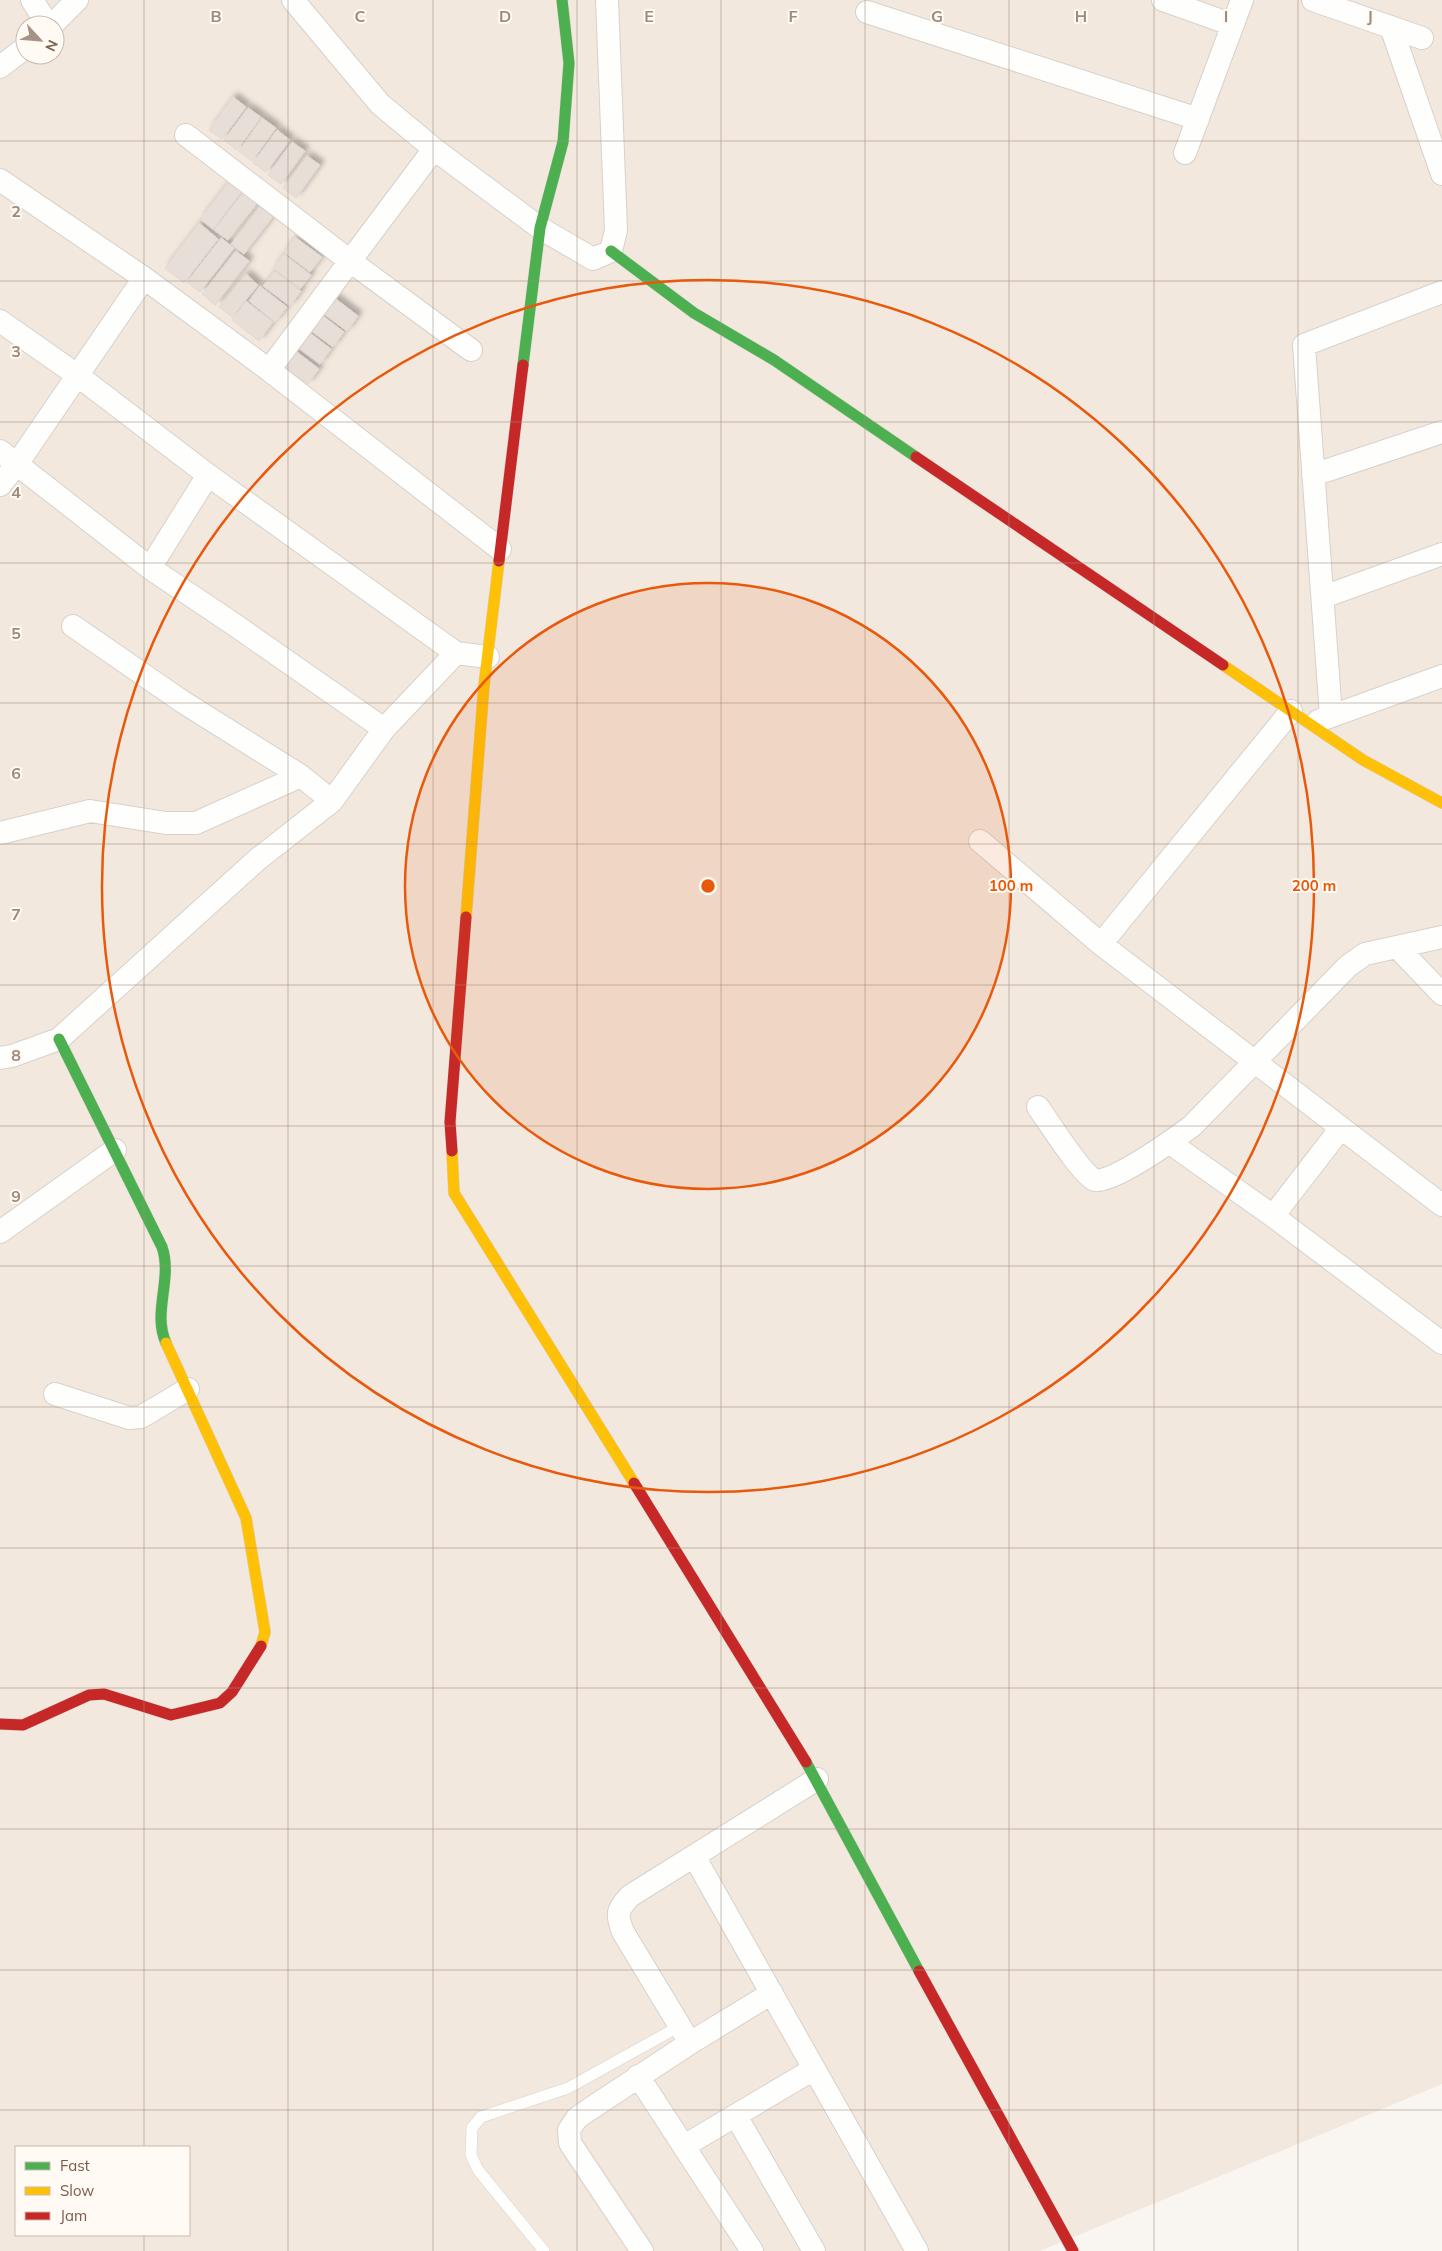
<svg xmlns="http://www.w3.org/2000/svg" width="1442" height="2251" viewBox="0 0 1442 2251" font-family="Mulish,sans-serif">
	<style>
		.residential { fill: #f2e8de; fill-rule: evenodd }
		.building { fill: #e6ded7; stroke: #e2d8d2; filter: url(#shadow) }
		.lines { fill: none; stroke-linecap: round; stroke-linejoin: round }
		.lane-casing { stroke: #d7d1cb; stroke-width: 12 }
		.street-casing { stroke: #d7d1cb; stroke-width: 24 }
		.fast-casing { stroke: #d9d2cb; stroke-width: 12 }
		.slow-casing { stroke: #d9d2cb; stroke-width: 12 }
		.jam-casing { stroke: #d9d2cb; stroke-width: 12 }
		.lane { stroke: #fefefd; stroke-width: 11 }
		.street { stroke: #fefefd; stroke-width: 22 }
		.fast { stroke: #4caf50; stroke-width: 11 }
		.slow { stroke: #ffc107; stroke-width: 11 }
		.jam { stroke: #c62828; stroke-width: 11 }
		.grid { fill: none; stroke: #9f8a7d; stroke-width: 1; stroke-opacity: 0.55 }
		.ring { fill: none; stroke: #e8590c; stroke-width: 2.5 }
		.grid-label { font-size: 16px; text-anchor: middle; font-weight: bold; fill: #9f8a7d; stroke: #fffaf3; stroke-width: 4; stroke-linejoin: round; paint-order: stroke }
		.centre { fill: #e8590c; stroke: #fffaf3; stroke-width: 2.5 }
		.ring-label { font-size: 15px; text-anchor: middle; font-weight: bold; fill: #e8590c; stroke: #fffaf3; stroke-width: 4; stroke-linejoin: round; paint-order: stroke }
	</style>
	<defs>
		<filter id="shadow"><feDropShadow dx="4.5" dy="-4.5" stdDeviation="2.5" flood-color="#0004"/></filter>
	</defs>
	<rect width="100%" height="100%" fill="#f9f5f0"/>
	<path class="residential" d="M 0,0 L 1442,0 L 1442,2084 L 1040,2251 L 0,2251 ZM 25,25 L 55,25 L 55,55 L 25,55 ZM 16,2147 L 189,2147 L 189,2235 L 16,2235 Z"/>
	<path class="building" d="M 233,97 L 246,107 L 222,139 L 209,130 Z
		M 248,108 L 261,117 L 237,150 L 224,140 Z
		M 262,118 L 276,128 L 252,161 L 239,151 Z
		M 277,130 L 290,140 L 266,172 L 253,163 Z
		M 292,142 L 305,151 L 281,184 L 268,175 Z
		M 307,156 L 320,165 L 296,198 L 283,188 Z
		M 234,175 L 247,185 L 213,229 L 200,219 Z
		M 248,186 L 262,197 L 228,240 L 214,230 Z
		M 265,200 L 278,210 L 244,254 L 231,244 Z
		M 199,223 L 218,239 L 184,283 L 165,268 Z
		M 295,237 L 322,257 L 310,272 L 284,252 Z
		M 221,238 L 234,248 L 200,292 L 187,282 Z
		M 236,251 L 249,261 L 215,305 L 202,294 Z
		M 284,254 L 311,275 L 300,289 L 273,268 Z
		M 275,271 L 301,291 L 290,306 L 263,286 Z
		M 246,274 L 258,285 L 232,317 L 219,307 Z
		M 260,286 L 287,307 L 275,322 L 249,301 Z
		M 332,296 L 358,316 L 347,331 L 320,311 Z
		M 246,301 L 273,322 L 259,341 L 232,320 Z
		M 318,312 L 344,332 L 333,347 L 306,327 Z
		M 305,329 L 331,349 L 320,364 L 293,344 Z
		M 293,349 L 319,369 L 308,384 L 281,364 Z"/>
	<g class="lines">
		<g class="lane-casing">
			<path id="lane" d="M 544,2251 L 478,2170 L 471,2155 L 472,2128 L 481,2117 L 568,2088 L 680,2026"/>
		</g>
		<g class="street-casing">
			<path id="street" d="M 32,0 L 48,25
				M 293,0 L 380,104 L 434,149 L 540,228 L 593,259 L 611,251 L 616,230 L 607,0
				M 1163,0 L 1233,25
				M 1313,0 L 1422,38
				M 867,12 L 1198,119
				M 52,25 L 77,0
				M 1391,27 L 1442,174
				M 0,67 L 25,48
				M 186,135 L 350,261 L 434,149
				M 1185,153 L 1242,0
				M 0,180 L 144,278 L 269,370 L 500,549
				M 0,321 L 77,375 L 208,475 L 456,653
				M 269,370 L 350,261 L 471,350
				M 0,451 L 150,568 L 232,623 L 384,729
				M 1313,475 L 1442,432
				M 0,485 L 17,464 L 144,278
				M 150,568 L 208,475
				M 1323,597 L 1442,554
				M 73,626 L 183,702 L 301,776 L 332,801
				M 1331,716 L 1304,345 L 1442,292
				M 1318,721 L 1442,676
				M 0,833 L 90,811 L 166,823 L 196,823 L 301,776
				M 980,841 L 1101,944 L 1442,1205
				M 1101,944 L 1291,711
				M 1398,948 L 1442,994
				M 0,1058 L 12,1056 L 59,1039 L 258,859 L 332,801 L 384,729 L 456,653 L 488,657
				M 1038,1107 C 1048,1121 1082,1175 1095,1180 C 1111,1185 1177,1137 1192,1126 L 1348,966 L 1365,954 L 1442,937
				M 1170,1143 L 1273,1216 L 1442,1343
				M 1273,1216 L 1341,1128
				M 0,1232 L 115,1150
				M 55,1394 L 129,1418 L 141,1417 L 188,1389
				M 694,1856 L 917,2251
				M 690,2043 L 623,1932 C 616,1914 617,1910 630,1896 L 817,1779
				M 638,2076 L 752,2251
				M 736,2116 L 814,2251
				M 684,2146 L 814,2069
				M 642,2251 L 570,2143 L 569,2130 L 577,2118 L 590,2109 L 690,2043 L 772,1993"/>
		</g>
		<g class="fast-casing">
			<path id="fast" d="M 611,251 L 694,313 L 774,360 L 916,457
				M 523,365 L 540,228 L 563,142 L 569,63 L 562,0
				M 59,1039 L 162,1247 C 173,1279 152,1312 166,1343
				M 806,1762 L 919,1971"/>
		</g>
		<g class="slow-casing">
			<path id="slow" d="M 1223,665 L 1363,760 L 1442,803
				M 466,917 L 484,685 L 499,561
				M 452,1151 L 454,1193 L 634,1483
				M 166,1343 L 246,1518 L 265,1632 L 261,1646"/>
		</g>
		<g class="jam-casing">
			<path id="jam" d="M 916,457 L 1223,665
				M 499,561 L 523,365
				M 452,1151 L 450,1122 L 466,917
				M 634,1483 L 806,1762
				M 0,1724 L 23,1725 L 89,1695 L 104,1694 L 171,1715 L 220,1703 L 232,1692 L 261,1646
				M 919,1971 L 1073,2251"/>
		</g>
		<use href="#lane" class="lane"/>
		<use href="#street" class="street"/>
		<use href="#fast" class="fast"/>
		<use href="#slow" class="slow"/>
		<use href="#jam" class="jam"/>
	</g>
	<path class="grid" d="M 144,0 L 144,2147M 288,0 L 288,2251M 433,0 L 433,2251M 577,0 L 577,2251M 721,0 L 721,2251M 865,0 L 865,2251M 1009,0 L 1009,2251M 1154,0 L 1154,2251M 1298,0 L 1298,2251M 0,141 L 1442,141M 0,281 L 1442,281M 0,422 L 1442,422M 0,563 L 1442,563M 0,703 L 1442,703M 0,844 L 1442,844M 0,985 L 1442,985M 0,1126 L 1442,1126M 0,1266 L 1442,1266M 0,1407 L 1442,1407M 0,1548 L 1442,1548M 0,1688 L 1442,1688M 0,1829 L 1442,1829M 0,1970 L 1442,1970M 0,2110 L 1442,2110M 144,2235 L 144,2251"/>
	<circle cx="708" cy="886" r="303" fill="#e8590c" fill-opacity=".12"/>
	<g class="ring">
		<circle cx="708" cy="886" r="303"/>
		<circle cx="708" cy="886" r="606"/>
	</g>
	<g class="grid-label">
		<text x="216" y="22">B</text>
		<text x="360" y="22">C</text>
		<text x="505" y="22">D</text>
		<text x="649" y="22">E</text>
		<text x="793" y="22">F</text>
		<text x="937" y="22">G</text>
		<text x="1081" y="22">H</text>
		<text x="1226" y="22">I</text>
		<text x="1370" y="22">J</text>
		<text x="16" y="217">2</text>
		<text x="16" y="357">3</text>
		<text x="16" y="498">4</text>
		<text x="16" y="639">5</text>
		<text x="16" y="779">6</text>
		<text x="16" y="920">7</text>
		<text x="16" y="1061">8</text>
		<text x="16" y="1202">9</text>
	</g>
	<circle cx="708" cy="886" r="8" class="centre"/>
	<g class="ring-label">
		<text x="1011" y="891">100 m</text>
		<text x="1314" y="891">200 m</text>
	</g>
	<rect x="15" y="2146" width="175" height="90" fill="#fffaf3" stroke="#cabbb1"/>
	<rect x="25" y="2162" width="25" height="8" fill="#4caf50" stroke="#cabbb1"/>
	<text x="60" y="2171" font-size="15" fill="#7a5c4d">Fast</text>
	<rect x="25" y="2187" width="25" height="8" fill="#ffc107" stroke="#cabbb1"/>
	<text x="60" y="2196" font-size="15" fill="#7a5c4d">Slow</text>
	<rect x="25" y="2212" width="25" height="8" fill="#c62828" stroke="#cabbb1"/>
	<text x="60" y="2221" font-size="15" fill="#7a5c4d">Jam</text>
	<g transform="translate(40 40) rotate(116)"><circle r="24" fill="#fffaf3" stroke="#cabbb1"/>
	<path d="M0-4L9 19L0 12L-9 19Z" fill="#a69286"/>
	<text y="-8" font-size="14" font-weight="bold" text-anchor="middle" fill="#7a5c4d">N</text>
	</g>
</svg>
